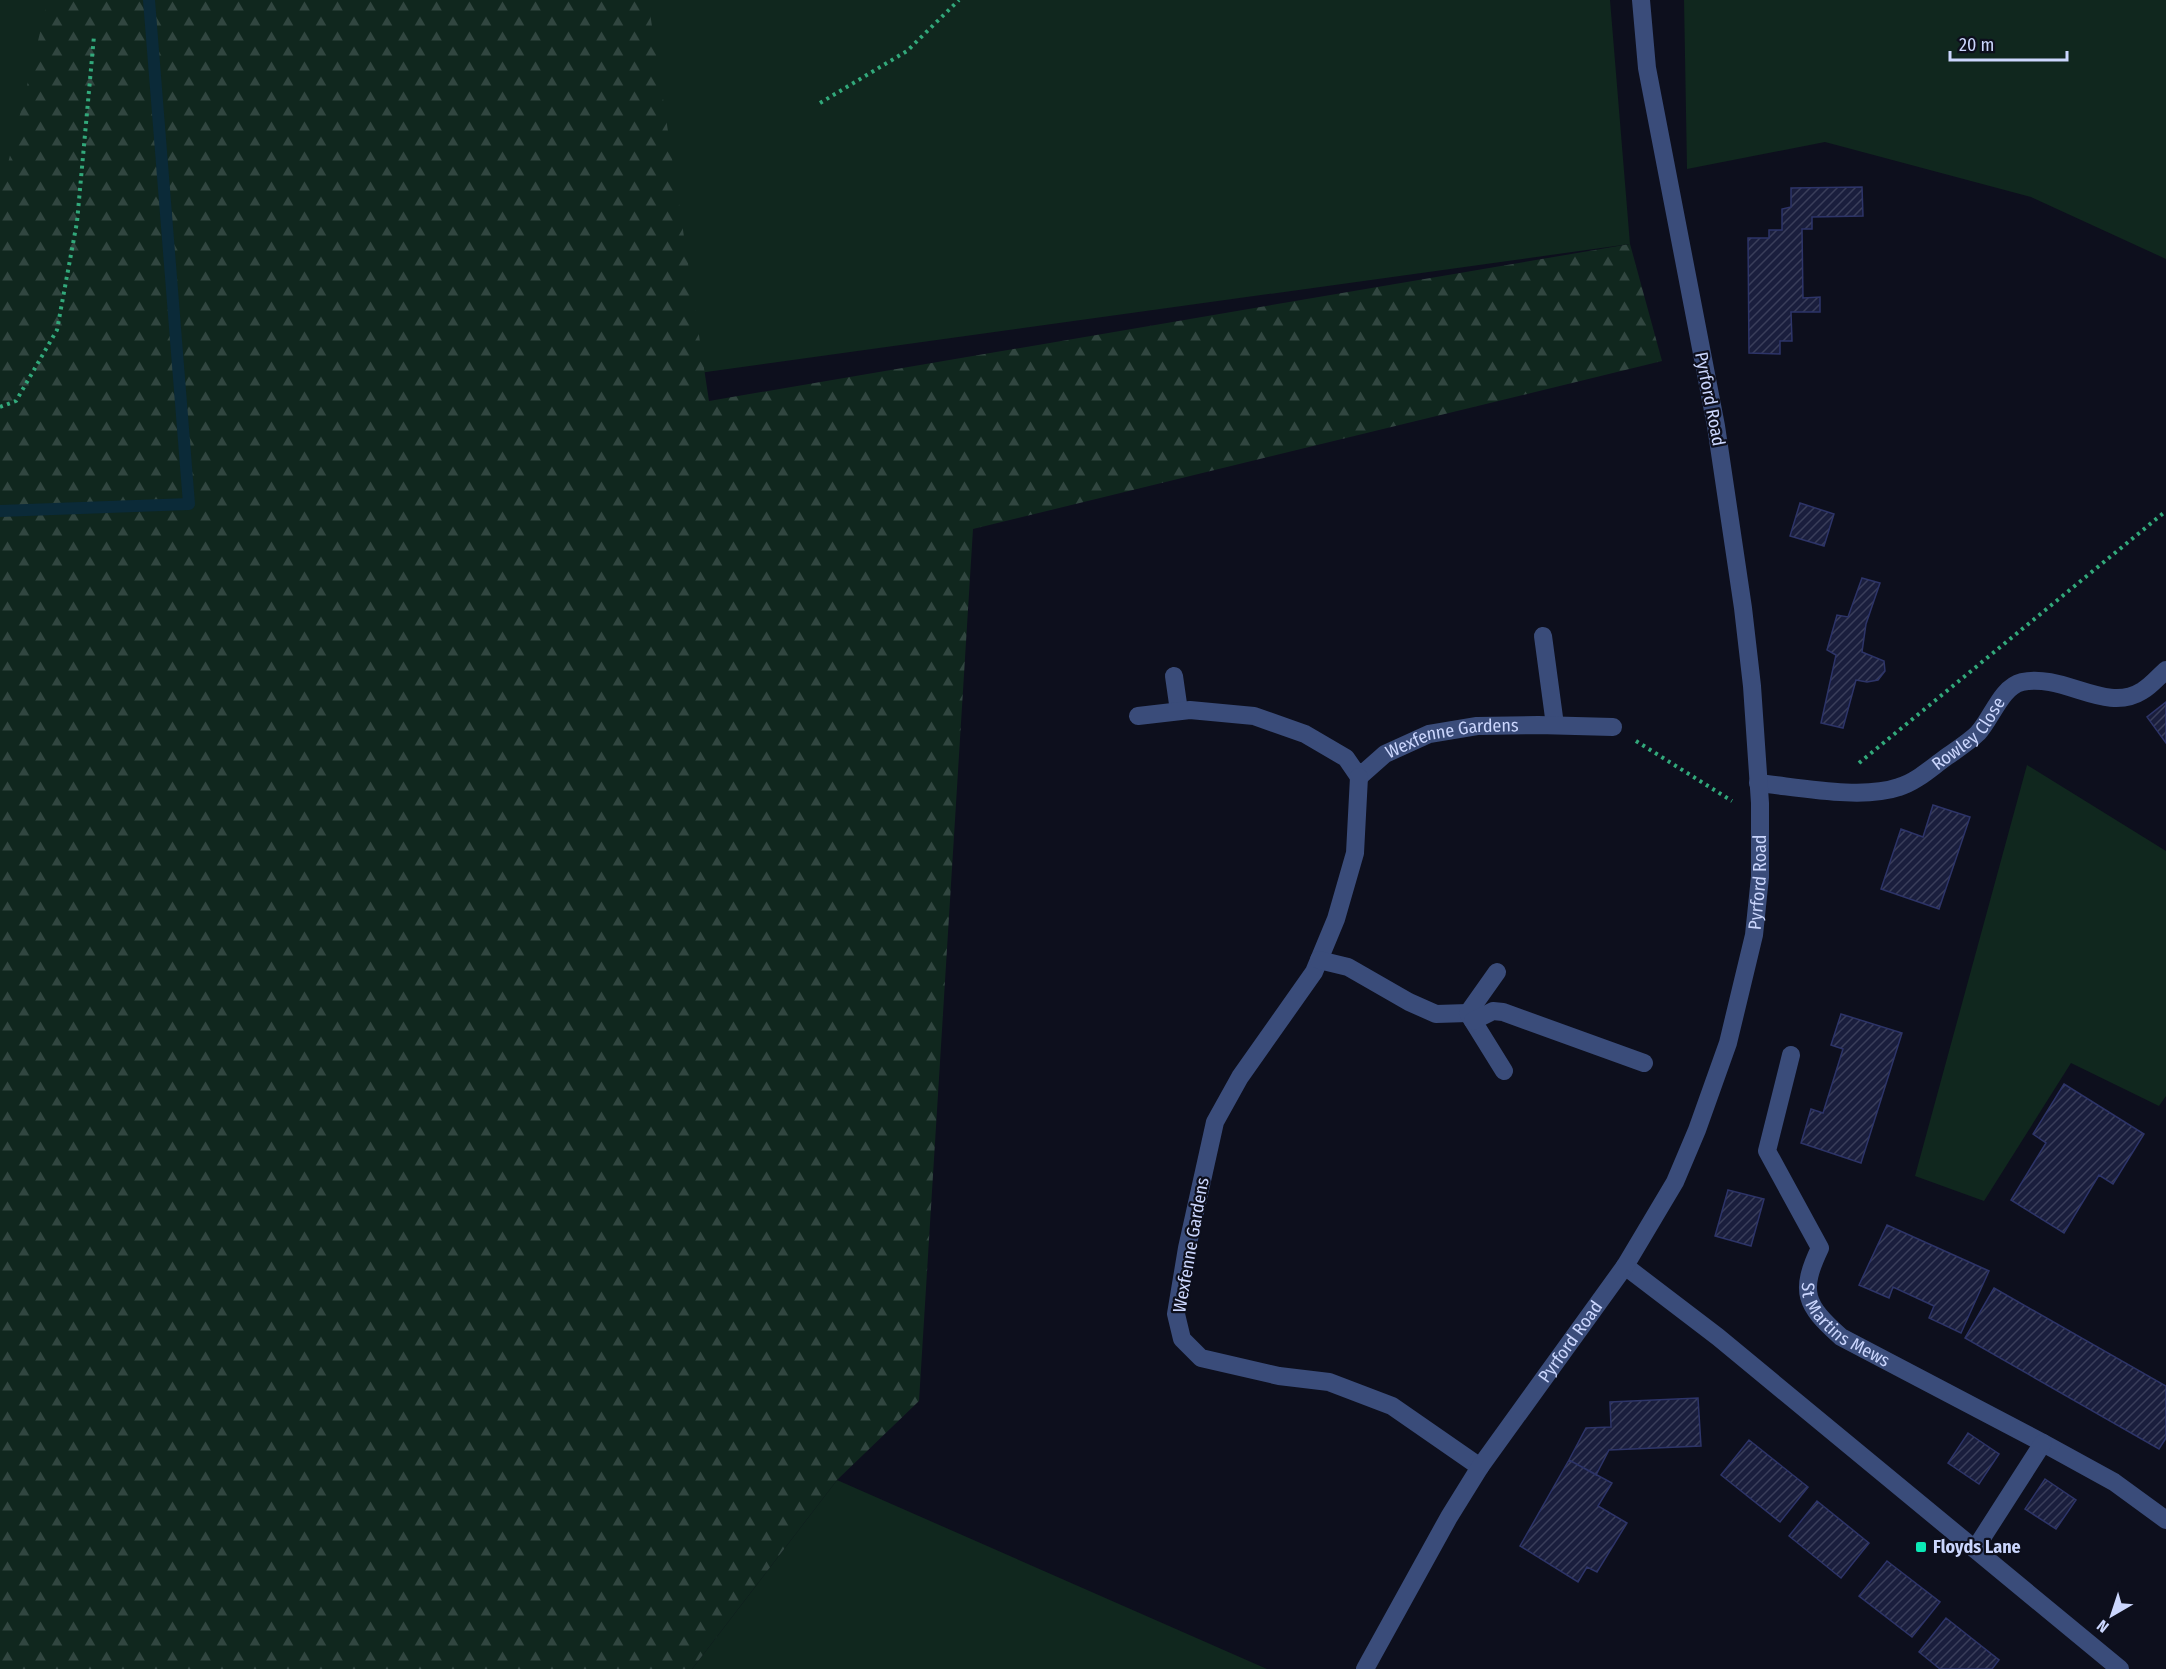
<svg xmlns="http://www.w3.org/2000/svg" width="2166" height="1669" viewBox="0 0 2166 1669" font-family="'Fira Sans Condensed',sans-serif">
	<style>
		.grass { fill: #10271e }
		.forest { fill: url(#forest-firs) }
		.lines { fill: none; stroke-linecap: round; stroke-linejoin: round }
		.stream { stroke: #0b2a38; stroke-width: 12 }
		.building { fill: url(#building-hatch); stroke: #2d3468; stroke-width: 1.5 }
		.path { stroke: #32a97b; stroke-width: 4; stroke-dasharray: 3 4.5; stroke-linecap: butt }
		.minor { stroke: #3a4c7a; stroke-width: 18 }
		.poi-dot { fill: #0be9b6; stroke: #0d0f1d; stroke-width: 2 }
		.labels { text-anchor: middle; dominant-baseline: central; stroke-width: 4.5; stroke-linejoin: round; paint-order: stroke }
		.street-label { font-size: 18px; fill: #cbd6fd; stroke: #0d0f1d }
		.poi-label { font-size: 18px; font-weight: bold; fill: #cbd6fd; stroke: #0d0f1d; text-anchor: start }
	</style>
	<defs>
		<pattern id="forest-firs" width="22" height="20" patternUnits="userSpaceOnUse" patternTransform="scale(1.5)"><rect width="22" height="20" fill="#10271e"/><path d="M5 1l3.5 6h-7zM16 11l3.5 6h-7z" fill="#314640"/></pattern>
		<pattern id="building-hatch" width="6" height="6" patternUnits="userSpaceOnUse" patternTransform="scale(1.5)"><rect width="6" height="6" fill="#1a1e3d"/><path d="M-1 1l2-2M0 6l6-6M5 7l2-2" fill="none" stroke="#3a3e5a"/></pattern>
	</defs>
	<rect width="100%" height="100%" fill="#0d0f1d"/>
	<path class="grass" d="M 0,0 L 1610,0 L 1630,244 L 21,467 L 0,533 Z
		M 1684,0 L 2166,0 L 2166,259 L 2031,197 L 1825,142 L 1687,169 Z
		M 2027,765 L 2166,851 L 2166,1096 L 2159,1106 L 2071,1063 L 1984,1201 L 1915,1176 Z
		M 837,1480 L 1267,1669 L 692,1669 Z"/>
	<path class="forest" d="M 48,0 L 648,0 L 709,401 L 1630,244 L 1662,361 L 973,529 L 919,1401 L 837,1480 L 692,1669 L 0,1669 L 0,196 Z"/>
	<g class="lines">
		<path class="stream" d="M 0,511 L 189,504 L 149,0"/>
	</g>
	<path class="building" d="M 1862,187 L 1863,216 L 1812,217 L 1812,229 L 1802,229 L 1803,298 L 1820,297 L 1820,312 L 1791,312 L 1792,341 L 1780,341 L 1780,354 L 1749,353 L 1748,238 L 1769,238 L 1769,230 L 1782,230 L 1782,209 L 1791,207 L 1791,188 Z
		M 1800,503 L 1834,514 L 1824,546 L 1790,536 Z
		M 1862,578 L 1880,583 L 1866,624 L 1862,652 L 1884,661 L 1885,671 L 1878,680 L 1867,682 L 1856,680 L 1843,728 L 1821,723 L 1836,655 L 1827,650 L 1837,615 L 1848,617 Z
		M 2166,702 L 2166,743 L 2147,717 Z
		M 1933,805 L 1970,817 L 1939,909 L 1881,889 L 1901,829 L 1923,837 Z
		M 1841,1014 L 1902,1033 L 1861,1163 L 1801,1143 L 1811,1109 L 1823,1113 L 1843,1049 L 1831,1045 Z
		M 2064,1084 L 2144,1134 L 2113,1184 L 2099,1175 L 2064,1233 L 2011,1200 L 2046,1143 L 2033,1134 Z
		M 1728,1190 L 1764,1199 L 1751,1246 L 1715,1236 Z
		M 1887,1225 L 1989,1271 L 1961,1333 L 1929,1318 L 1934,1306 L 1893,1287 L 1889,1298 L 1859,1285 Z
		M 1994,1288 L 2166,1386 L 2166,1438 L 2159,1449 L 1965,1338 Z
		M 1698,1398 L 1701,1446 L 1609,1450 L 1596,1475 L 1569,1460 L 1586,1428 L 1611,1427 L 1610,1402 Z
		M 1968,1433 L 1999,1454 L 1979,1484 L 1948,1463 Z
		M 1749,1440 L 1808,1487 L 1780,1522 L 1721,1475 Z
		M 1569,1460 L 1612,1483 L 1598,1506 L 1627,1523 L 1597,1572 L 1587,1567 L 1578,1582 L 1520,1546 Z
		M 2045,1479 L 2076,1500 L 2056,1529 L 2025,1509 Z
		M 1817,1501 L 1869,1543 L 1841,1578 L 1789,1536 Z
		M 1887,1561 L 1940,1602 L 1912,1637 L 1859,1596 Z
		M 1946,1618 L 1999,1660 L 1992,1669 L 1940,1669 L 1919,1652 Z"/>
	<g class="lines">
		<path class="path" d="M 820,103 L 907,51 L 959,0
			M 0,407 L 16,401 L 57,330 L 77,222 L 94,36
			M 1636,741 L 1732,801
			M 1859,763 L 2166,511"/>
		<g class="minor">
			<path d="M 1543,636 L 1555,725"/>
			<path d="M 1174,676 L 1179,711"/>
			<path id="s1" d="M 1138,716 L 1190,710 L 1254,716 L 1305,734 L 1346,758 L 1359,777 L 1385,754 L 1429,734 L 1477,726 L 1538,725 L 1613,727"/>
			<path d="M 1359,777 L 1355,853 L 1336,919 L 1314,972 L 1240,1077 L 1215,1122 L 1187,1248 L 1176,1314 L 1182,1339 L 1201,1358 L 1279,1376 L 1329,1382 L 1392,1406 L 1480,1467"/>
			<path id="s2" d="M 1758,783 C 1798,787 1862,800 1899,787 C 1916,782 1931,768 1945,758 C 1956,750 1969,742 1978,733 C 1992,718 2001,687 2022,682 C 2064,673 2106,714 2142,691 C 2151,686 2158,677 2166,670"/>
			<path d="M 1319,960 L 1348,967 L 1409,1002 L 1436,1014 L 1468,1013"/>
			<path d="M 1497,972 L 1468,1013 L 1504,1071"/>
			<path d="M 1473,1021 L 1493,1011 L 1503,1012 L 1644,1063"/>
			<path id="s3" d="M 1791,1055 L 1767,1151 L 1820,1248 C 1799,1292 1805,1305 1841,1337 L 2043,1443 L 2114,1482 L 2166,1520"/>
			<path d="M 1625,1266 L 1718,1337 L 2120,1669"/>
			<path d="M 1975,1549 L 2043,1443"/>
			<path id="s4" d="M 1365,1669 L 1449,1517 L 1480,1467 L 1625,1266 L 1675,1182 L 1697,1130 L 1728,1043 L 1754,935 L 1760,877 L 1760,803 L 1752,686 L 1743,608 L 1716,426 L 1647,68 L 1641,0"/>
		</g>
	</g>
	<rect class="poi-dot" x="1915" y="1541" width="12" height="12" rx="3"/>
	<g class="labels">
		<g class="street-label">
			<text transform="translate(1710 399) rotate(79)">Pyrford Road</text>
			<text stroke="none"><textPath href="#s2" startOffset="231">Rowley Close</textPath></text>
			<text stroke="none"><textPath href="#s1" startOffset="346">Wexfenne Gardens</textPath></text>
			<text stroke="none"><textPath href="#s4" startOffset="891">Pyrford Road</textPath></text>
			<text transform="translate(1191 1245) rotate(-80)">Wexfenne Gardens</text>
			<text stroke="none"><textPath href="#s3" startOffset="306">St Martins Mews</textPath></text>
			<text stroke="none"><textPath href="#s4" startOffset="387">Pyrford Road</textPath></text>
		</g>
		<g class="poi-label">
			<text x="1933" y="1547">Floyds Lane</text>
		</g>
	</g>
	<g transform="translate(2112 1615) rotate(219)" stroke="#0d0f1d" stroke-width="4.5" paint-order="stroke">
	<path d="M0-4.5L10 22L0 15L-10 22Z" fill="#cbd6fd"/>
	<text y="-9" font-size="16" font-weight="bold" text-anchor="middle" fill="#cbd6fd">N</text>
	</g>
	<path d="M1950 51v9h117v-9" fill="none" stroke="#cbd6fd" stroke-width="3"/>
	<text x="1959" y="51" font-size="18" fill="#cbd6fd" stroke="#0d0f1d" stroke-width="4.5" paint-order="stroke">20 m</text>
</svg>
